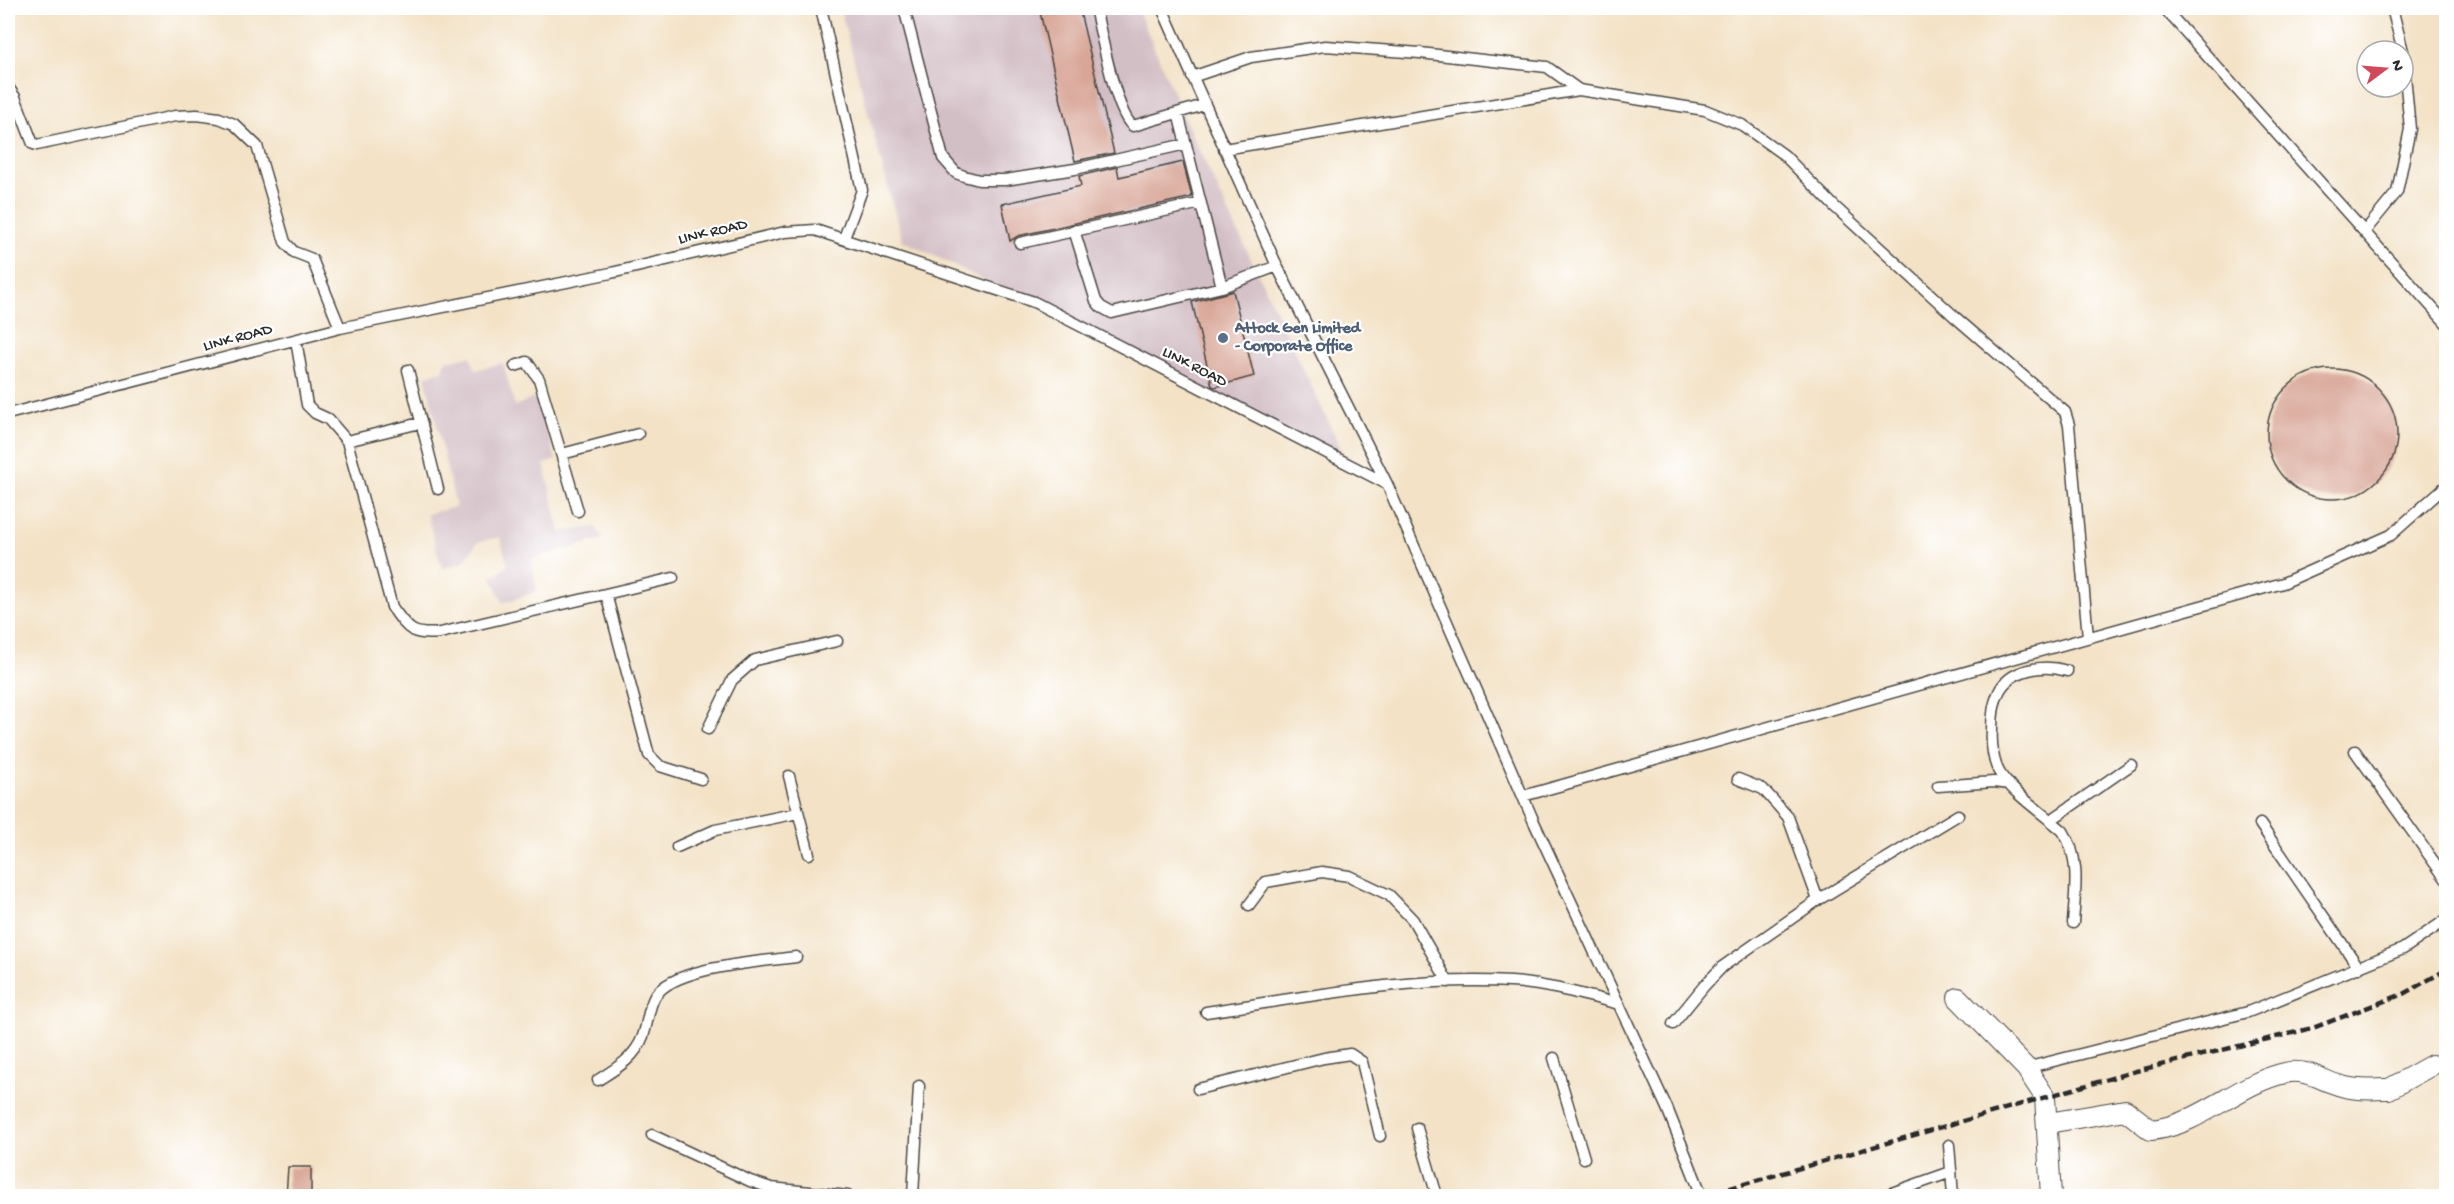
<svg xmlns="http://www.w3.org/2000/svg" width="2454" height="1204" viewBox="0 0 2454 1204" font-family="'Gochi Hand',sans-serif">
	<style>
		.industrial { fill: #d2bec5 }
		.building { fill: #d8a596 }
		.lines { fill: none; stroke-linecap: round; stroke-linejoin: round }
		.lane-casing { stroke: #494642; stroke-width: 13 }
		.street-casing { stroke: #494642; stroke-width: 22 }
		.lane { stroke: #fff; stroke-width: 10 }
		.street { stroke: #fff; stroke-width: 20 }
		.rail { stroke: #2b2b2b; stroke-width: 4.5; stroke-dasharray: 9 4.5; stroke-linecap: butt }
		.service-dot { fill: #5c6f8a; stroke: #fff; stroke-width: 2 }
		.labels { text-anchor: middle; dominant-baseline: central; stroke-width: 4.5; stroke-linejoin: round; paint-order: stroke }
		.street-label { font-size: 16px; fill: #2b2b2b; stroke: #fff }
		.service-label { font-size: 16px; font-weight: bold; fill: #4e5e75; stroke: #fff; text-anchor: start }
	</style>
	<rect width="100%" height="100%" fill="#fff"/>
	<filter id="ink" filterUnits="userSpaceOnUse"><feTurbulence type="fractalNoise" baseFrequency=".0167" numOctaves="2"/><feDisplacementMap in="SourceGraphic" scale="12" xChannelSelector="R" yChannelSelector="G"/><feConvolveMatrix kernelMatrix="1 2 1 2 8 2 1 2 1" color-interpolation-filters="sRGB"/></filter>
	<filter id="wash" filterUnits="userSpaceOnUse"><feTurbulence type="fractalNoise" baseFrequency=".008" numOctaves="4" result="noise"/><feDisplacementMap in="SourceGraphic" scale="24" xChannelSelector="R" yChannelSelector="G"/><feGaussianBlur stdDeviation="1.35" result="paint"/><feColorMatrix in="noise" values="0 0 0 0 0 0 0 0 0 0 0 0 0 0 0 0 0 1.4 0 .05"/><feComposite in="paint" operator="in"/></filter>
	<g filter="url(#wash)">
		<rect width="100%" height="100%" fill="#f3e2c6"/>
		<path class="industrial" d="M 840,8 L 1137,8 L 1191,133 L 1346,459 L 902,240 Z
			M 470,356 L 476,370 L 503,363 L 515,406 L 538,396 L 556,460 L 544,464 L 560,532 L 596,527 L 603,539 L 531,559 L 537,591 L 503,603 L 492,577 L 508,566 L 500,537 L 478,542 L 463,562 L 442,569 L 427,514 L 456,507 L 425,376 L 443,371 L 446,361 Z"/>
		<g id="blocks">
			<path class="building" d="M 1039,8 L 1079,8 L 1114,153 L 1075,161 Z
				M 1183,162 L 1192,197 L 1018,236 L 1010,241 L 1002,204 L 1081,186 L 1079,176 L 1117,167 L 1119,177 Z
				M 1233,291 L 1254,376 L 1215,387 L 1212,386 L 1192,302 Z
				M2267 434a65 65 0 1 1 130 0a65 65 0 1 1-130 0Z
				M 288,1167 L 311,1167 L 311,1197 L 286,1197 Z"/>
		</g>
	</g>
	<g filter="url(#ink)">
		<use href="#blocks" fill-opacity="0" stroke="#494642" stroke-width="1.5"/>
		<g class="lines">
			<g class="lane-casing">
				<path id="lane" d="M 821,8 L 862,190 L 844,238
					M 904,8 L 943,158 L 956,173 L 964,176 L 979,180 L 1005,180 L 1075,169 L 1186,144
					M 1095,8 C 1101,31 1116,115 1133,126 L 1204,105
					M 1162,8 L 1277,266 L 1387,484 L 1534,822 L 1667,1108 L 1702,1196
					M 2164,8 L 2446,323
					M 2392,8 L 2403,51
					M 1192,77 L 1251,57 L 1325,46 L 1420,53 L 1547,67 L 1579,90
					M 8,87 L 15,97 L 33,144 L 37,145 L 175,116 L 197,115 L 219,118 L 234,124 L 257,146 L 285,242 L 294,252 L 312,259 L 340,328
					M 1178,113 L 1222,287
					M 1224,149 L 1579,90 L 1705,110 L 1742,125 L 1784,155 L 1835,207 L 1955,317 L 2065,412 L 2069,425 L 2088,637
					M 1074,230 L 1096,301 L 1101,307 L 1112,313 L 1222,287 L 1277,266
					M 2365,231 L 2397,192 L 2410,129 L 2403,53
					M 1020,243 L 1201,203
					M 296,340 L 307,405 L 315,413 L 328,419 L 347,441 L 392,607 C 408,629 411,636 440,633 L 673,578
					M 515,366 L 527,362 L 539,379 L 578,511
					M 408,370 L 438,489
					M 8,414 L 340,328 L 611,273 L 785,232 L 815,230 L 1034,302 L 1387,484
					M 347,441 L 420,423
					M 562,454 L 638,434
					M 606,594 L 649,755 L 660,766 L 701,779
					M 2067,671 C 2044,664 2009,668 1998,694 C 1993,705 1992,718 1992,730 C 1991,744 1993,764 2001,775 C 2013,793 2045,815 2063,831 C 2081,859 2075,891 2073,923
					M 708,729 L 732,680 L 755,660 L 837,641
					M 2355,751 L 2446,879
					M 789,776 L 809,854
					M 1738,779 L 1763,789 L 1788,817 L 1818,900
					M 1938,786 L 1994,782 L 2009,784
					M 1523,796 L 2283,583 L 2391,535 L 2446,486
					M 2051,820 L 2131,765
					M 2260,824 L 2359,968
					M 677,847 L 715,830 L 798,813
					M 1249,905 L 1266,882 L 1322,872 L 1349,876 L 1389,895 L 1413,920 L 1448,982
					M 1206,1012 C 1307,997 1408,976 1511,982 C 1547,984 1584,995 1619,1004
					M 1673,1024 L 1704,986 L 1722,967 L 1818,900 L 1958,815
					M 1554,1058 L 1584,1158
					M 2026,1068 L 2248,1012 L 2403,949 L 2446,920
					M 598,1080 C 617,1068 635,1058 643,1036 C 648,1023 648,1008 655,996 C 675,966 762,962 796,957
					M 1198,1089 L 1324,1058 L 1350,1054 L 1362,1062 L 1380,1136
					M 1417,1128 L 1437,1196
					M 652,1135 L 750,1181 L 771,1188 L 848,1196
					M 1949,1145 L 1953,1196
					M 913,1196 L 919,1086
					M 1890,1196 L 1889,1194 L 1951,1172"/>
			</g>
			<g class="street-casing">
				<path id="street" d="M 1958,998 L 2026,1068 L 2045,1097 L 2051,1196
					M 2048,1123 L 2125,1110 L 2151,1130 C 2201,1125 2236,1084 2285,1073 C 2305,1068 2321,1080 2338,1085 C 2353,1090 2369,1090 2384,1089 L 2389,1089 L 2432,1065"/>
			</g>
			<use href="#lane" class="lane"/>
			<use href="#street" class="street"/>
			<path class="rail" d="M 1703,1196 L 2136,1071 L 2313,1028 L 2403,994 L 2446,970"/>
		</g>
	</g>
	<circle class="service-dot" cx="1223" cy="338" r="6"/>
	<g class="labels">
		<g class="street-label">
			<text transform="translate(713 233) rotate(-13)">LINK ROAD</text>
			<text transform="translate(238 339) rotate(-15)">LINK ROAD</text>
			<text transform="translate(1194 368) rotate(27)">LINK ROAD</text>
		</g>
		<g class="service-label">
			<text x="1235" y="329">Attock Gen Limited<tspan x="1235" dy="18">- Corporate Office</tspan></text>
		</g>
	</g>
	<rect width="2454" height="1204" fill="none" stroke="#fff" stroke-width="30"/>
	<g transform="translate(2385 69) rotate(74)"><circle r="28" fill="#ffffff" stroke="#aaaaaa" stroke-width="1.5"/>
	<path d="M0-4.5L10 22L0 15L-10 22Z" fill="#d1495b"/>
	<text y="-9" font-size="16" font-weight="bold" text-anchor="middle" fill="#2b2b2b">N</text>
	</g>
</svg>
